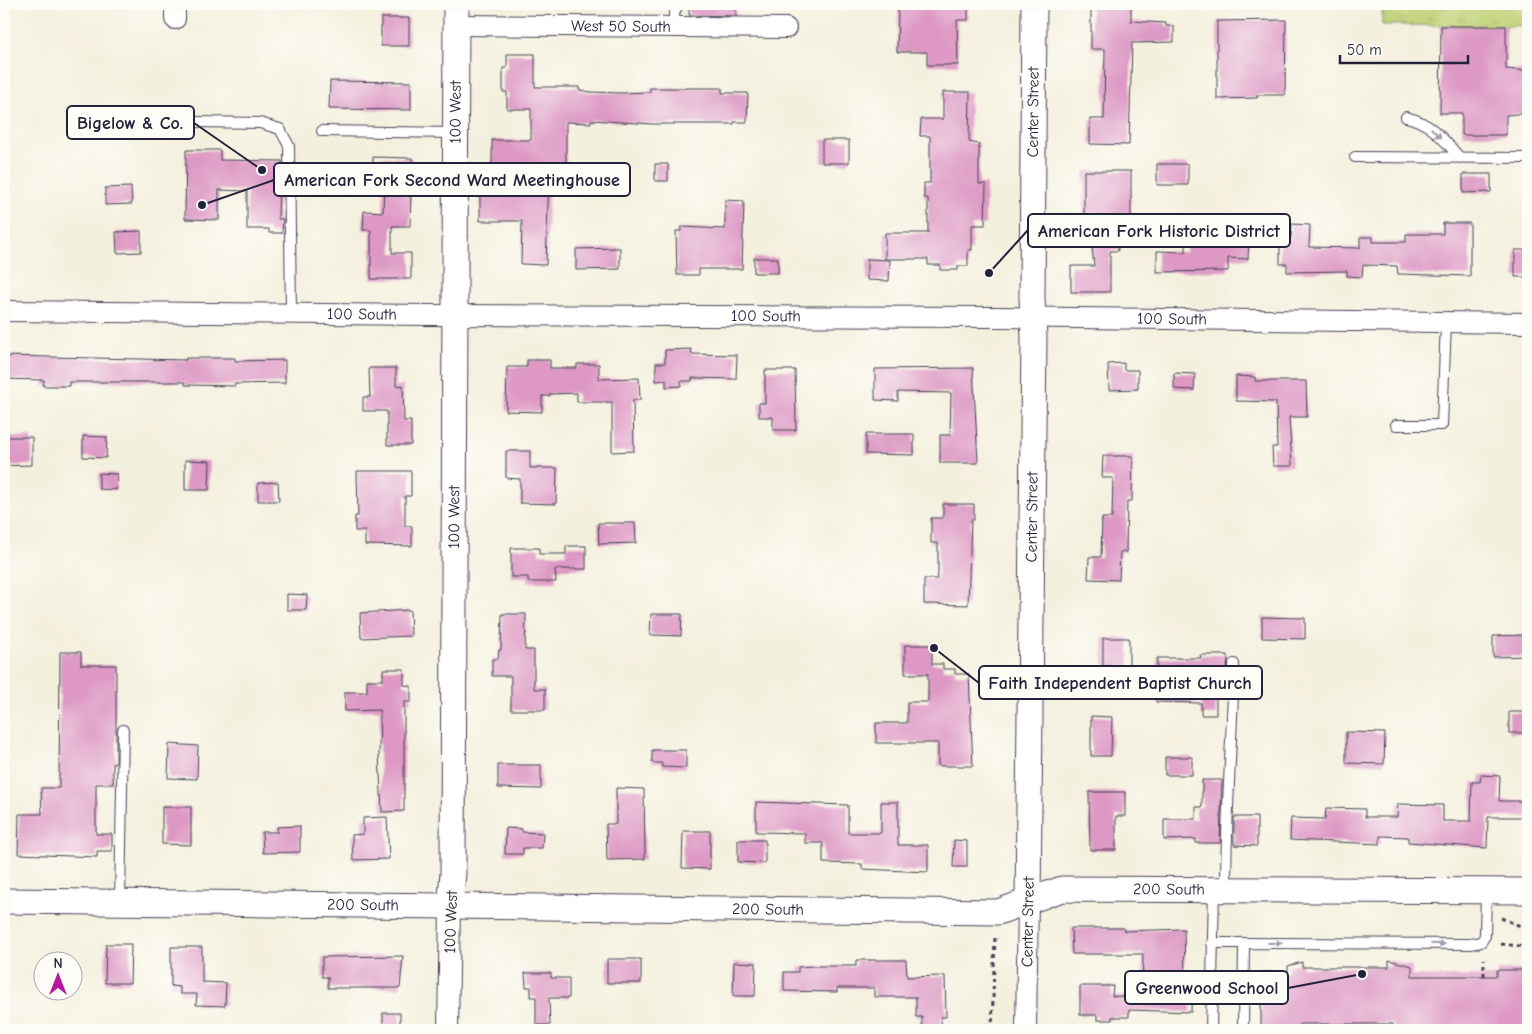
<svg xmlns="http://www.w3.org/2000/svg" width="1532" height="1034" viewBox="0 0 1532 1034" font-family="'Comic Neue',sans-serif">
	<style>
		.park { fill: url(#park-tufts); stroke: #707a58 }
		.building { fill: #dd98c4 }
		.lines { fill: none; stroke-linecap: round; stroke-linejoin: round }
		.service-casing { stroke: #424153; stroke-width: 12 }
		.minor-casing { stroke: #424153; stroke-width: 22 }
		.tertiary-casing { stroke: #424153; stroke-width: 27 }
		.path { stroke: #424153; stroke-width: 3; stroke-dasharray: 4 4; stroke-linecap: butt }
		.service { stroke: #fff; stroke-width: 10 }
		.minor { stroke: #fff; stroke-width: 20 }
		.tertiary { stroke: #fff; stroke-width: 25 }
		.oneway { fill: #9c9ca7 }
		.labels { text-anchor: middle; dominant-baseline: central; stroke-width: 4; stroke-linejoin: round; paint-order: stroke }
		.street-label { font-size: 16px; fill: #22223b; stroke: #fdfcf7 }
		.leader { fill: none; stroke: #22223b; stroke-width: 2 }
		.callout-dot { fill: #22223b; stroke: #fdfcf7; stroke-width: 2 }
		.callout { fill: #fdfcf7; stroke: #22223b; stroke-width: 2 }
		.callout-label { font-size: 18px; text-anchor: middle; font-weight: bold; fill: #22223b }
	</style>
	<defs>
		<pattern id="park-tufts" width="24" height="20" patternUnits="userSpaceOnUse" patternTransform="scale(1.25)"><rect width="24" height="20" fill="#bed175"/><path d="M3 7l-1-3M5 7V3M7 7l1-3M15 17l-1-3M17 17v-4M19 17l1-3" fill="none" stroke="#a3b366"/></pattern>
	</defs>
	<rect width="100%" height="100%" fill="#fdfcf7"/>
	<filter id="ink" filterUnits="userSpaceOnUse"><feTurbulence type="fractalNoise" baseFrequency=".02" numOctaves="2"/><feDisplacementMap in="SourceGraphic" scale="10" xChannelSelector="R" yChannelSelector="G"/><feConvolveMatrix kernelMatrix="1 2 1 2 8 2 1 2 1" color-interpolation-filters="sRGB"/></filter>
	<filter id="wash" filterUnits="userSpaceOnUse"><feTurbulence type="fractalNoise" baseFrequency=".0096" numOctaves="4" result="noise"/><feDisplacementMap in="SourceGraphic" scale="20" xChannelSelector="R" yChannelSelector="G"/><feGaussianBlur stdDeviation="1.12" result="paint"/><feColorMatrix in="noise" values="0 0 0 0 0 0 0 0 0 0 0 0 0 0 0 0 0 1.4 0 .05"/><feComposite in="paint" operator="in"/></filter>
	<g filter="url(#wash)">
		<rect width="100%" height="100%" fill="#f4f0de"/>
		<path class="park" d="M 1382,4 L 1528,4 L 1528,26 L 1382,25 Z"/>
		<g id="blocks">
			<path class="building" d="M 689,4 L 736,4 L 736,16 L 689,15 Z
				M 930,4 L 968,4 L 968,20 L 957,20 L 958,65 L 927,65 L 927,52 L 897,52 L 898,9 L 930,9 Z
				M 1091,4 L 1131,4 L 1131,21 L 1166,23 L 1166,26 L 1174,26 L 1174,42 L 1132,43 L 1129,145 L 1090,144 L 1090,119 L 1104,119 L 1105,49 L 1091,49 Z
				M 381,18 L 409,18 L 409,46 L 381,46 Z
				M 1286,20 L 1285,95 L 1257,95 L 1257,98 L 1217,99 L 1217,21 Z
				M 1441,26 L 1506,26 L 1506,69 L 1528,71 L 1528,113 L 1506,115 L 1506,135 L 1462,135 L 1462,113 L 1440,113 Z
				M 507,54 L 535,54 L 535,87 L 579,87 L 579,90 L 591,92 L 621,93 L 650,92 L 650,88 L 722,88 L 722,93 L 748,93 L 747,122 L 734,122 L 734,124 L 652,124 L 591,120 L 591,123 L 566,122 L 566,173 L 549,173 L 546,265 L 521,264 L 522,221 L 480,221 L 480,185 L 492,185 L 492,140 L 531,140 L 531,109 L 507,109 L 507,92 L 503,92 L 503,68 L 507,68 Z
				M 330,81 L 411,82 L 411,110 L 329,109 Z
				M 943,92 L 970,92 L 969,142 L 979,144 L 979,184 L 986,184 L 985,225 L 972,225 L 972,250 L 968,250 L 968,266 L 958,266 L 958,270 L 940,270 L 940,265 L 928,265 L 928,259 L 885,259 L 885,233 L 928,233 L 928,198 L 924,198 L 924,183 L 930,183 L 930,136 L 920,136 L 921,119 L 943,119 Z
				M 822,140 L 849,140 L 849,163 L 822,163 Z
				M 186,150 L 220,150 L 220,160 L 282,161 L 283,182 L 279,182 L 278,219 L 283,219 L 282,233 L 269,233 L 269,229 L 247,229 L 247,191 L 219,190 L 219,220 L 185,219 Z
				M 373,157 L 412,158 L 410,226 L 392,226 L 392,253 L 411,253 L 411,279 L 371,279 L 371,230 L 363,230 L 364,211 L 383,212 L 384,184 L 373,184 Z
				M 655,164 L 668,164 L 668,181 L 655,181 Z
				M 1157,164 L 1188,164 L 1188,185 L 1157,185 Z
				M 1084,171 L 1131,171 L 1131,217 L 1140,216 L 1141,234 L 1117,236 L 1118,251 L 1110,251 L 1110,292 L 1071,292 L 1071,266 L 1094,266 L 1091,239 L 1084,239 Z
				M 1463,174 L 1491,174 L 1491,192 L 1463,193 Z
				M 131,187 L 132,204 L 105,205 L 105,188 Z
				M 725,200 L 744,201 L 742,269 L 699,269 L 699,275 L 677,275 L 676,231 L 681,231 L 681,227 L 725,229 Z
				M 1186,221 L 1237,222 L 1237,237 L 1249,237 L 1248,259 L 1228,258 L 1228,271 L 1157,272 L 1157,251 L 1186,252 Z
				M 1443,223 L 1470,223 L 1470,276 L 1398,274 L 1397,266 L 1363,265 L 1362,277 L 1347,276 L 1347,271 L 1287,272 L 1287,264 L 1280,264 L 1280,237 L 1291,238 L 1292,224 L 1310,225 L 1309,247 L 1360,248 L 1360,237 L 1373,237 L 1373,242 L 1406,242 L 1406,234 L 1443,234 Z
				M 141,231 L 141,252 L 117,253 L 116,232 Z
				M 620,248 L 620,269 L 576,270 L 576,249 Z
				M 1515,250 L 1528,250 L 1528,277 L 1515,277 Z
				M 754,258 L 778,258 L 778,273 L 754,273 Z
				M 867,259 L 890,260 L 889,281 L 867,280 Z
				M 691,349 L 692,354 L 737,355 L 736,379 L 692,378 L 692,381 L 681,381 L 681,386 L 666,387 L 666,380 L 656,381 L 656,363 L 665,363 L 665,350 Z
				M 4,356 L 186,360 L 186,358 L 235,358 L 235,361 L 285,360 L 285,383 L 235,384 L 235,386 L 185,385 L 185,382 L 69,382 L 69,386 L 43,386 L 44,380 L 4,379 Z
				M 527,360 L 550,360 L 550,368 L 577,368 L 577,364 L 599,364 L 599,379 L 639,378 L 640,400 L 633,400 L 634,451 L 612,452 L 612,402 L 577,402 L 577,393 L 550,394 L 550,396 L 542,396 L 542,412 L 506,411 L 507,367 L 527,367 Z
				M 1124,363 L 1124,370 L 1138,370 L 1138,389 L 1109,390 L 1108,364 Z
				M 369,368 L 396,368 L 396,386 L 403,385 L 404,421 L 411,421 L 411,445 L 387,445 L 387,411 L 363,411 L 363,397 L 370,397 Z
				M 973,368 L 978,463 L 940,463 L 940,435 L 950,435 L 951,393 L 898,392 L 898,401 L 875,400 L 875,369 Z
				M 765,370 L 795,370 L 796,430 L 773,430 L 773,417 L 759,417 L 759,403 L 765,403 Z
				M 1174,373 L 1195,374 L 1194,390 L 1174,389 Z
				M 1236,376 L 1255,377 L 1255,381 L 1306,381 L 1307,417 L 1289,417 L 1292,466 L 1273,466 L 1272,447 L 1277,447 L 1276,402 L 1236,401 Z
				M 866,434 L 914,434 L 914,455 L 866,454 Z
				M 83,436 L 107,437 L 106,458 L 83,457 Z
				M 4,437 L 32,437 L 32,465 L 4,466 Z
				M 506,451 L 530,451 L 530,468 L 557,468 L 556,504 L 520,503 L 520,479 L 506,478 Z
				M 1103,456 L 1133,456 L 1132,501 L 1127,501 L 1126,552 L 1120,552 L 1119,580 L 1088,579 L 1089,557 L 1101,557 L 1102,518 L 1112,518 L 1113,478 L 1102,478 Z
				M 185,460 L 210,461 L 209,490 L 185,490 Z
				M 357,471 L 411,471 L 411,496 L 405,496 L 405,526 L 412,526 L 412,546 L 365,545 L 365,531 L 355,531 L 355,516 L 358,516 Z
				M 99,473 L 117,474 L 116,490 L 99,489 Z
				M 278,482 L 279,501 L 258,501 L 258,483 Z
				M 943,504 L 974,504 L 974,520 L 971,520 L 968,605 L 924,604 L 924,579 L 937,579 L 938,573 L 938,543 L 931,543 L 931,518 L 943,518 Z
				M 598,523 L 635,523 L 636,543 L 599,544 Z
				M 566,546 L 586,546 L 586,569 L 555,569 L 556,582 L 528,582 L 528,577 L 511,577 L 511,548 L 539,548 L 539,554 L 566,554 Z
				M 287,594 L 307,595 L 306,610 L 287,610 Z
				M 410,610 L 411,636 L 361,638 L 360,613 Z
				M 502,614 L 526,614 L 525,650 L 534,650 L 534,689 L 545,689 L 545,710 L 511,710 L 511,676 L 492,676 L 492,659 L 498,659 L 499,650 L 501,650 Z
				M 651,614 L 682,614 L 681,636 L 650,635 Z
				M 1262,617 L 1305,618 L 1305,639 L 1262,638 Z
				M 1528,635 L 1528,656 L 1493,657 L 1493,636 Z
				M 1103,638 L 1129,638 L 1129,666 L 1103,666 Z
				M 905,645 L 932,645 L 932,664 L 943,664 L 943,669 L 955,669 L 955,674 L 969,674 L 973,766 L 938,766 L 938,743 L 876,743 L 876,723 L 907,723 L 907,702 L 928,702 L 928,674 L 905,674 Z
				M 60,652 L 81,652 L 81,665 L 116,665 L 116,763 L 113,763 L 113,784 L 96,784 L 96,834 L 112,834 L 112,851 L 97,851 L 97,857 L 18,854 L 19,814 L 42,814 L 41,788 L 59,788 Z
				M 1200,655 L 1228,655 L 1226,689 L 1216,689 L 1216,715 L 1201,715 L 1201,703 L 1156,702 L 1157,658 L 1201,658 Z
				M 383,669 L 404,669 L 404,685 L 411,686 L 411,702 L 404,702 L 404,811 L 382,812 L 379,755 L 380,710 L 345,711 L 345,692 L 367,692 L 367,680 L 383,680 Z
				M 1509,712 L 1527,712 L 1527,733 L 1509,733 Z
				M 1091,716 L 1112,717 L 1111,756 L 1091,756 Z
				M 1346,732 L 1385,733 L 1384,764 L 1346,763 Z
				M 169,744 L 198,746 L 197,779 L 168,778 Z
				M 652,750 L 686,750 L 686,768 L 662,767 L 662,763 L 652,763 Z
				M 1165,757 L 1192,757 L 1192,775 L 1165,775 Z
				M 498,765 L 541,765 L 541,789 L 498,788 Z
				M 1481,775 L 1500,776 L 1499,801 L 1528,801 L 1528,817 L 1488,817 L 1487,848 L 1408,842 L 1408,837 L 1380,836 L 1380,844 L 1290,840 L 1291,818 L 1325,819 L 1326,808 L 1365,809 L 1365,817 L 1397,817 L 1398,804 L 1443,805 L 1443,821 L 1471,821 L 1472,782 L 1480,782 Z
				M 1202,780 L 1222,780 L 1220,843 L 1196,843 L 1196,839 L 1164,840 L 1164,819 L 1196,819 L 1196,807 L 1202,807 Z
				M 616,788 L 644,789 L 645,859 L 607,860 L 606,824 L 616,824 Z
				M 1089,792 L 1125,792 L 1125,816 L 1116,816 L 1116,850 L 1090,850 Z
				M 756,802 L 848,805 L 848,833 L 881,833 L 881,802 L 898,802 L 898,845 L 928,845 L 928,872 L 862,869 L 862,864 L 823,863 L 823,843 L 805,843 L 805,833 L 756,832 Z
				M 162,807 L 191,807 L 191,845 L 162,844 Z
				M 387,817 L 389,859 L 353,860 L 352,835 L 363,834 L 363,818 Z
				M 1234,817 L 1257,817 L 1257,846 L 1234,845 Z
				M 300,826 L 300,852 L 263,853 L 262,832 L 278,832 L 277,827 Z
				M 506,828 L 522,829 L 522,832 L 543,833 L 542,848 L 523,848 L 523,854 L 505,854 Z
				M 683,831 L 710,831 L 710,869 L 682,868 Z
				M 738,840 L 765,840 L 765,863 L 738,862 Z
				M 954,840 L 967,841 L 967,867 L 953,867 Z
				M 1071,928 L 1124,928 L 1124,931 L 1184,929 L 1185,977 L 1192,977 L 1191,1012 L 1129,1010 L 1129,1017 L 1112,1017 L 1112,1020 L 1097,1020 L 1097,1015 L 1080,1015 L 1080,986 L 1113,986 L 1112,996 L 1142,997 L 1143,954 L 1072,954 Z
				M 106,944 L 131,944 L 130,983 L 105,983 Z
				M 171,947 L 202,947 L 202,982 L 226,983 L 225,1006 L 196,1005 L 197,994 L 180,994 L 180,987 L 171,986 Z
				M 403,956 L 400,988 L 328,988 L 328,977 L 322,977 L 322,957 Z
				M 607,959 L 641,959 L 641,983 L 607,983 Z
				M 856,960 L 906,960 L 907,977 L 945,976 L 946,1017 L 941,1017 L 942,1030 L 922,1030 L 922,1017 L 916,1017 L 916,997 L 874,997 L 874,988 L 837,988 L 837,992 L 784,991 L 784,972 L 798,972 L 798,967 L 811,966 L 856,966 Z
				M 1389,960 L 1412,966 L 1412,976 L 1497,976 L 1497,970 L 1528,970 L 1528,1030 L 1393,1030 L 1393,1024 L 1299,1024 L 1299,1030 L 1261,1030 L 1261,972 L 1288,972 L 1288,966 L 1302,962 L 1302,967 L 1389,967 Z
				M 734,962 L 756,963 L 755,996 L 733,996 Z
				M 525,973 L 551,973 L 551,978 L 569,978 L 569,998 L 549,998 L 550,1025 L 536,1025 L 536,997 L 531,997 L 531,987 L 526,987 Z
				M 383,1013 L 400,1013 L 400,1030 L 383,1030 Z"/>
		</g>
	</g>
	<g filter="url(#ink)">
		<use href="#blocks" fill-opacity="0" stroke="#424153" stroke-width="1"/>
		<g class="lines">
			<g class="service-casing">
				<path id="service" d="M 675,27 L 674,14 L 678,4
					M 1406,117 C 1432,123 1443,139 1460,158
					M 196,122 L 260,123 L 280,129 L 289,146 L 291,314
					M 322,131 L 455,133
					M 1355,157 L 1528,158
					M 1396,425 L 1442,425 L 1446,322
					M 1226,889 C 1226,814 1232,739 1234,664
					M 120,903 L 123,730
					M 1212,943 L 1244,943
					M 1211,1030 L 1214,890
					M 1243,1030 L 1244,943 L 1470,944 L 1481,942 L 1485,936 L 1486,892"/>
			</g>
			<g class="minor-casing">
				<g id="minor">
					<path d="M 175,4 L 175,19"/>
					<path id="s1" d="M 456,25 L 786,28"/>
					<path id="s2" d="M 4,311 L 430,315 L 993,317 L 1528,323"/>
					<path d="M 448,1030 L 450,907"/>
					<path d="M 1026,1030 L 1028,901"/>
				</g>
			</g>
			<g class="tertiary-casing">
				<g id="tertiary">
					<path id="s3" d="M 4,901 L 998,912 L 1062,889 L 1528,891"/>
					<path id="s4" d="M 1028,901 L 1034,338 L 1032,298 L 1034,4"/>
					<path id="s5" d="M 450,907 L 453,873 L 456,4"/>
				</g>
			</g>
			<path class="path" d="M 1527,71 L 1528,67
				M 1501,918 L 1528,929
				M 1501,944 L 1528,947
				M 1484,976 L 1484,959
				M 992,1030 L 995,935"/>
			<use href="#service" class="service"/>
			<use href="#minor" class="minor"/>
			<use href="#tertiary" class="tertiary"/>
		</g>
		<defs><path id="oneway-solid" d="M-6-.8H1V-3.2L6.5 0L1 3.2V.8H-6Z" transform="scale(1.25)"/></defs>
		<g class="oneway">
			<use href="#oneway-solid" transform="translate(1436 133) rotate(45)"/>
			<use href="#oneway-solid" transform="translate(1275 943)"/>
			<use href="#oneway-solid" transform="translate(1438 944) rotate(1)"/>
		</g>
	</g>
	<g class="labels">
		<g class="street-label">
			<text stroke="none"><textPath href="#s1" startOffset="165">West 50 South</textPath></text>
			<text stroke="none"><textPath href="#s5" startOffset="795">100 West</textPath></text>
			<text stroke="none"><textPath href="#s4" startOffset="789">Center Street</textPath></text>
			<text stroke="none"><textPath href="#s2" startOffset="358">100 South</textPath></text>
			<text stroke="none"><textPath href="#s2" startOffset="762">100 South</textPath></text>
			<text stroke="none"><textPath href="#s2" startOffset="1168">100 South</textPath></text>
			<text stroke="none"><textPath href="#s5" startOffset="390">100 West</textPath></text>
			<text stroke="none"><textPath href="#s4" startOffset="384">Center Street</textPath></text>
			<text stroke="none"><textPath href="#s3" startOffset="1169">200 South</textPath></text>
			<text stroke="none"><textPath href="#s3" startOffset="359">200 South</textPath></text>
			<text stroke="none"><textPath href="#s3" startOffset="764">200 South</textPath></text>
			<text transform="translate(451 922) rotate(-88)">100 West</text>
			<text transform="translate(1028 922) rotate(-89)">Center Street</text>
		</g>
	</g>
	<path class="leader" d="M262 170L194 123M202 205L274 180M989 273L1028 230M934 648L979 683M1362 974L1288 988"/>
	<g class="callout-dot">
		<circle cx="262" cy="170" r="5"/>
		<circle cx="202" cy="205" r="5"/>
		<circle cx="989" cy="273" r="5"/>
		<circle cx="934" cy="648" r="5"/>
		<circle cx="1362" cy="974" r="5"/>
	</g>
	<g class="callout">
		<rect x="67" y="106" width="127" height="33" rx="5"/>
		<rect x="274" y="163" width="356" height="33" rx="5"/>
		<rect x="1028" y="214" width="262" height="33" rx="5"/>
		<rect x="979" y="666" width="283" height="33" rx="5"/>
		<rect x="1125" y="971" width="163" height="33" rx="5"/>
	</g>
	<g class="callout-label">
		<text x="130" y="129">Bigelow &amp; Co.</text>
		<text x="452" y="186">American Fork Second Ward Meetinghouse</text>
		<text x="1159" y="237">American Fork Historic District</text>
		<text x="1120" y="689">Faith Independent Baptist Church</text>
		<text x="1207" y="994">Greenwood School</text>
	</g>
	<rect width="1532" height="1034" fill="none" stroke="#fdfcf7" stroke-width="20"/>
	<g transform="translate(58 976)"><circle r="24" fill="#fdfcf7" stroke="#a5a5ac"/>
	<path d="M0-4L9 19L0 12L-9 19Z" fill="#b5179e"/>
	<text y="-8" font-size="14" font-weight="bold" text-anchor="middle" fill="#22223b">N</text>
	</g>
	<path d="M1340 55v8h128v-8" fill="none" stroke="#22223b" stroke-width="2.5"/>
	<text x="1347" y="55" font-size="15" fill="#22223b" stroke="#fdfcf7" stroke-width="4" paint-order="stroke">50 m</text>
</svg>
